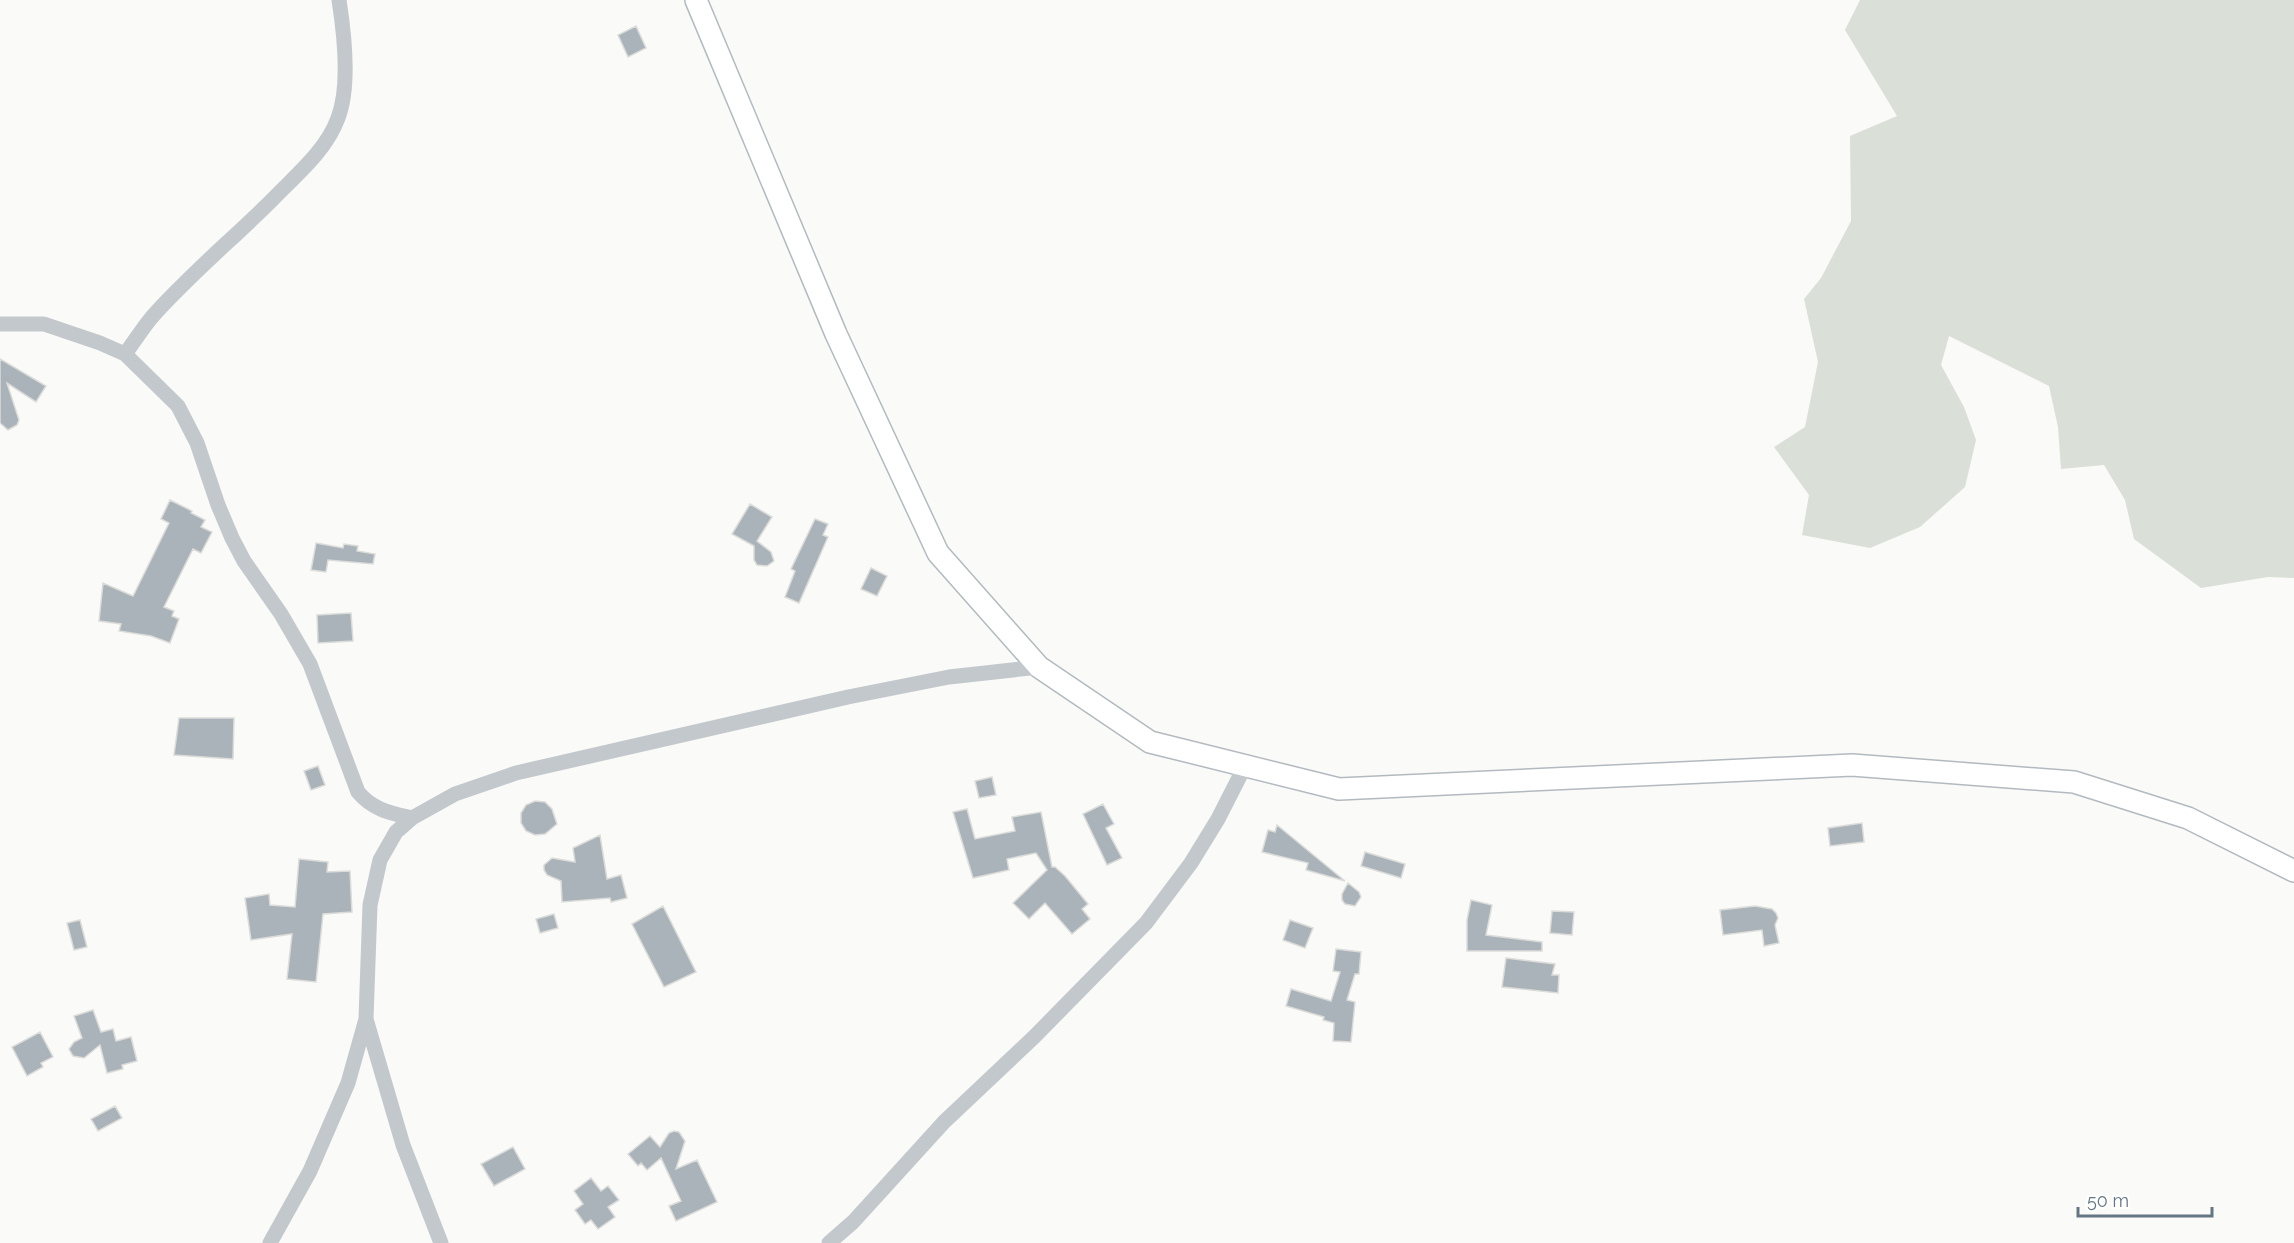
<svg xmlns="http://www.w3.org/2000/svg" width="2294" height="1243" viewBox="0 0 2294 1243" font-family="Raleway,sans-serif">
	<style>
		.green { fill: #dadfd7 }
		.building { fill: #aab3b9; stroke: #dcdcda; stroke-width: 1.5 }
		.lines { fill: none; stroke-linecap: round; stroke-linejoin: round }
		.secondary-casing { stroke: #b3babf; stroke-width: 24 }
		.minor { stroke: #c3c8cc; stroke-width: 15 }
		.secondary { stroke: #fff; stroke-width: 21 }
	</style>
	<rect width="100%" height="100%" fill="#fafaf8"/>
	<path class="green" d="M 1860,0 L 2294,0 L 2294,578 L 2268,577 L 2201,588 L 2134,539 L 2125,500 L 2104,465 L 2061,469 L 2058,427 L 2049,386 L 1949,336 L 1941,365 L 1964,407 L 1976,440 L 1965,487 L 1920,527 L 1870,548 L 1802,535 L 1809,495 L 1774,447 L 1805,427 L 1818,362 L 1804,299 L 1821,278 L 1851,221 L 1850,136 L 1897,116 L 1845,30 Z"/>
	<path class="building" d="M 636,26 L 646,48 L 628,57 L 618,35 Z
		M 0,359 L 46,386 L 36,402 L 7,383 L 19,420 L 17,425 L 8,430 L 0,423 Z
		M 170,500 L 192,511 L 191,513 L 205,520 L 201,527 L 212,532 L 201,553 L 193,549 L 164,607 L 174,611 L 172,616 L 179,619 L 170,643 L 151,636 L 119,631 L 121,624 L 99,621 L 103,583 L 133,596 L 169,523 L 161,519 Z
		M 750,504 L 772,517 L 757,541 L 771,552 L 774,561 L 767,566 L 757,565 L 754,560 L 754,546 L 732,534 Z
		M 815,519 L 828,524 L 823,535 L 828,537 L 799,603 L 785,597 L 795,571 L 791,569 Z
		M 316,543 L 343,548 L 344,544 L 358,546 L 357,551 L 375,554 L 373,564 L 328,560 L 326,572 L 311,570 Z
		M 871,568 L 887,576 L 877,596 L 861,589 Z
		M 351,613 L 353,641 L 318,643 L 317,615 Z
		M 179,718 L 234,718 L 233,759 L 174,755 Z
		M 318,766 L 325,785 L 311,790 L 304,771 Z
		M 992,777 L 996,795 L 979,798 L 975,781 Z
		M 535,801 L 545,802 L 552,809 L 557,824 L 545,834 L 535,835 L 526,831 L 521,823 L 521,813 L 526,805 Z
		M 1103,804 L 1114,824 L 1106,828 L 1122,858 L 1107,865 L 1083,814 Z
		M 967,809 L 975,839 L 1015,831 L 1012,817 L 1041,812 L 1052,867 L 1055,867 L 1065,876 L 1088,904 L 1082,909 L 1090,919 L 1072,934 L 1045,903 L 1029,919 L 1013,903 L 1047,870 L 1036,853 L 1007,859 L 1009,870 L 973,878 L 953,812 Z
		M 1862,823 L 1864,842 L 1830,846 L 1828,828 Z
		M 1277,825 L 1345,881 L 1306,870 L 1308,863 L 1262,852 L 1268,830 L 1275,832 Z
		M 600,835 L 607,879 L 621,875 L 627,898 L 611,902 L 610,898 L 562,902 L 561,881 L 547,875 L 544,870 L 544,865 L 552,858 L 575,862 L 573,848 Z
		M 1365,852 L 1405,864 L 1401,878 L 1361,866 Z
		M 299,859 L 328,862 L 327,872 L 350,871 L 352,912 L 323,914 L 316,982 L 287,979 L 292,934 L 251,940 L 245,898 L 269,894 L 270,905 L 295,907 Z
		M 1348,883 L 1359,892 L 1361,897 L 1355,906 L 1345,904 L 1342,900 L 1342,894 Z
		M 1471,900 L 1492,905 L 1486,935 L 1542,942 L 1542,951 L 1467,951 L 1467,920 Z
		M 663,906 L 696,972 L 664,987 L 632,924 Z
		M 1755,906 L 1772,909 L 1776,913 L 1778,918 L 1775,925 L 1779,943 L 1764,946 L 1762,930 L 1723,935 L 1720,910 Z
		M 1552,911 L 1574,912 L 1572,935 L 1550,933 Z
		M 554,914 L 558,928 L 540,933 L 536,919 Z
		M 80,920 L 87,947 L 74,950 L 67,923 Z
		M 1290,920 L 1313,928 L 1305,948 L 1283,940 Z
		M 1336,949 L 1361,952 L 1359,974 L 1355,974 L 1347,1000 L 1355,1002 L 1351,1042 L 1333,1041 L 1334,1023 L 1323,1020 L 1324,1017 L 1286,1006 L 1291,989 L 1331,1001 L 1340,972 L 1333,971 Z
		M 1506,958 L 1555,964 L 1552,975 L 1559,975 L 1558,993 L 1502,987 Z
		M 93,1010 L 101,1032 L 113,1029 L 116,1041 L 131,1037 L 137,1061 L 122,1065 L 123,1069 L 107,1073 L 100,1045 L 84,1058 L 73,1056 L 69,1049 L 74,1042 L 82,1038 L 74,1016 Z
		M 40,1032 L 53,1057 L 41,1063 L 43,1067 L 27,1076 L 12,1047 Z
		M 115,1106 L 122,1118 L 98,1131 L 91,1119 Z
		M 674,1131 L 679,1132 L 685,1141 L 676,1169 L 697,1160 L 717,1202 L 676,1221 L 669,1206 L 681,1201 L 661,1158 L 647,1170 L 641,1163 L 638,1166 L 628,1154 L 650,1136 L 660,1147 L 669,1133 Z
		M 513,1147 L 525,1169 L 494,1186 L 481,1164 Z
		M 591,1178 L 601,1191 L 608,1186 L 619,1200 L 608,1207 L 615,1217 L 598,1229 L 591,1220 L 585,1224 L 575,1210 L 583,1204 L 574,1191 Z"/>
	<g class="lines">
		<g class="secondary-casing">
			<path id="secondary" d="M 696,0 L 836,334 L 938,553 L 1039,667 L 1150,742 L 1339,789 L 1852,765 L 2074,782 L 2188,818 L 2294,871"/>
		</g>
		<path class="minor" d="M 0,324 L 44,324 L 100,343 L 125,354 L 178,406 L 197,443 L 218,505 L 232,538 L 244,561 L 281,614 L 310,664 L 358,792 C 373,810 391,813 412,818
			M 125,354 C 134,342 142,329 152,317 C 189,275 233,239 273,199 C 297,174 326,151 338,118 C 350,87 344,32 339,0
			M 366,1019 L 403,1145 L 441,1243
			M 270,1243 L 310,1171 L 348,1083 L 366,1019 L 370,905 L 380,860 L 396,832 L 412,818 L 455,794 L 516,773 L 848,697 L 949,677 L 1039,667
			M 829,1243 L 853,1222 L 944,1122 L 1034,1037 L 1146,923 L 1191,863 L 1218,819 L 1245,766"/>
		<use href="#secondary" class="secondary"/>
	</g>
	<path d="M2078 1207v9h134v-9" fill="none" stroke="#657683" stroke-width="3"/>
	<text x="2087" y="1207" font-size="18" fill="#657683" stroke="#ffffff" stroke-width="4.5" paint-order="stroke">50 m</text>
</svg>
